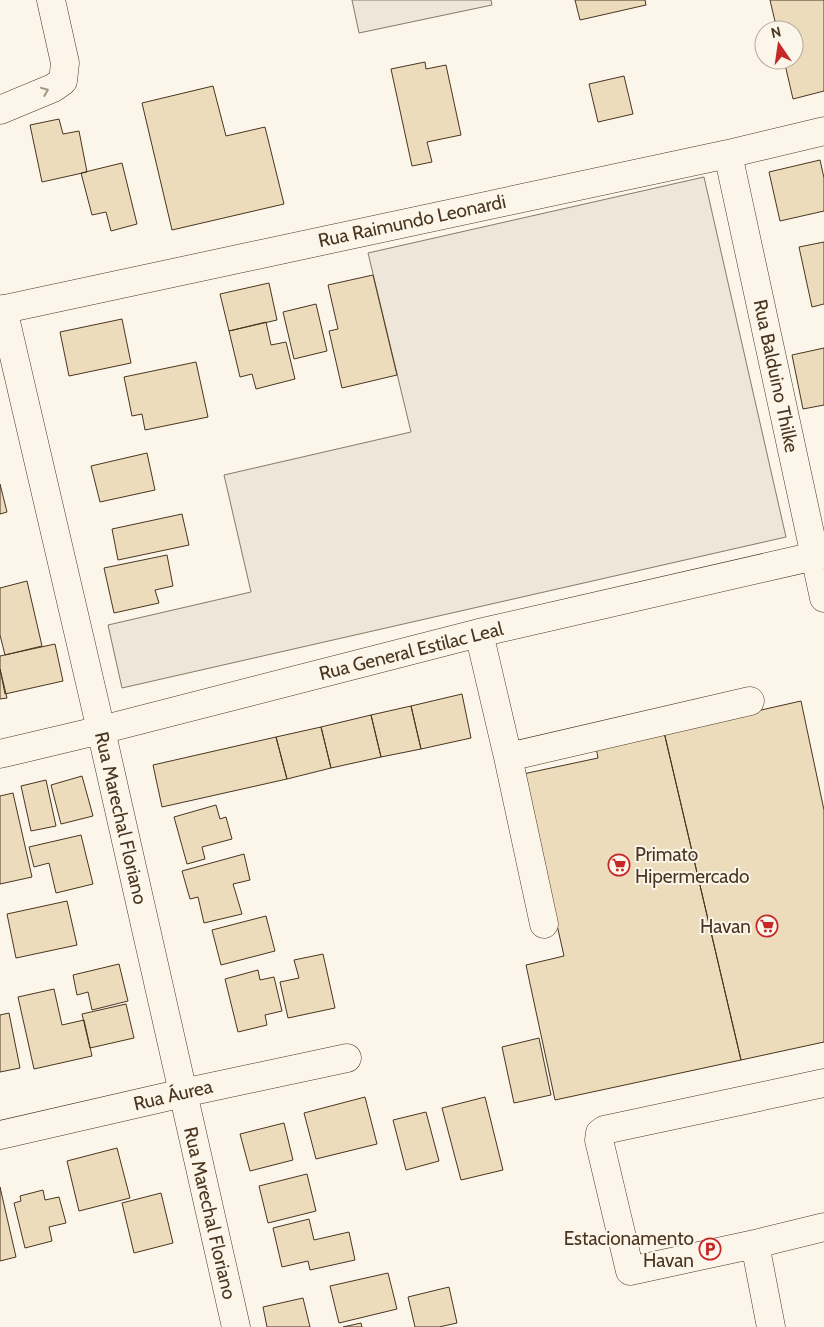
<svg xmlns="http://www.w3.org/2000/svg" width="824" height="1327" viewBox="0 0 824 1327" font-family="Cabin,sans-serif">
	<style>
		.green { fill: #ede6d9; stroke: #887966 }
		.building { fill: #ecdcbc; stroke: #4a3520 }
		.lines { fill: none; stroke-linecap: round; stroke-linejoin: round }
		.minor-casing { stroke: #4a3520; stroke-width: 29 }
		.minor { stroke: #fbf6e9; stroke-width: 28 }
		.oneway { stroke: #a29684 }
		.labels { text-anchor: middle; dominant-baseline: central; stroke-width: 4; stroke-linejoin: round; paint-order: stroke }
		.street-label { font-size: 19px; fill: #4a3520; stroke: #fbf6e9 }
		.poi-label { font-size: 19px; fill: #4a3520; stroke: #fbf6e9; text-anchor: end }
	</style>
	<rect width="100%" height="100%" fill="#fbf6e9"/>
	<path class="green" d="M 352,0 L 491,0 L 492,5 L 359,33 Z
		M 704,177 L 786,537 L 122,688 L 108,625 L 251,592 L 224,475 L 411,432 L 368,253 Z"/>
	<path class="building" d="M 575,0 L 645,0 L 646,5 L 580,20 Z
		M 770,0 L 824,0 L 824,91 L 793,99 L 784,60 L 794,60 L 794,30 L 777,30 Z
		M 425,62 L 426,69 L 446,65 L 461,135 L 427,142 L 432,162 L 412,166 L 391,69 Z
		M 624,76 L 633,114 L 598,122 L 589,84 Z
		M 213,86 L 226,136 L 265,127 L 284,204 L 172,230 L 142,103 Z
		M 59,119 L 63,134 L 79,131 L 87,172 L 42,182 L 30,125 Z
		M 820,160 L 824,178 L 824,211 L 780,221 L 769,172 Z
		M 122,163 L 137,224 L 111,231 L 106,212 L 92,215 L 81,173 Z
		M 824,242 L 824,304 L 812,307 L 799,247 Z
		M 373,275 L 397,375 L 342,388 L 329,331 L 338,329 L 328,285 Z
		M 269,283 L 277,320 L 229,331 L 220,294 Z
		M 316,304 L 327,351 L 294,359 L 283,312 Z
		M 122,319 L 131,363 L 69,376 L 60,332 Z
		M 266,322 L 271,345 L 286,342 L 295,379 L 256,389 L 252,374 L 240,377 L 229,331 Z
		M 824,348 L 824,405 L 803,409 L 792,355 Z
		M 196,362 L 208,417 L 145,430 L 142,414 L 132,416 L 124,377 Z
		M 147,453 L 155,490 L 100,502 L 91,466 Z
		M 0,484 L 7,512 L 0,514 Z
		M 182,514 L 189,545 L 118,560 L 112,529 Z
		M 167,555 L 173,586 L 155,590 L 159,603 L 114,613 L 104,568 Z
		M 27,581 L 42,646 L 5,655 L 0,635 L 0,588 Z
		M 55,644 L 63,681 L 5,694 L 0,669 L 0,656 Z
		M 0,669 L 7,698 L 0,699 Z
		M 462,694 L 471,738 L 421,749 L 411,706 Z
		M 801,701 L 824,810 L 824,1042 L 741,1060 L 664,732 Z
		M 411,706 L 421,749 L 381,757 L 371,715 Z
		M 371,715 L 381,757 L 331,768 L 321,727 Z
		M 321,727 L 331,768 L 287,779 L 276,737 Z
		M 664,732 L 741,1060 L 555,1100 L 526,965 L 564,956 L 523,774 L 598,758 L 596,747 Z
		M 276,737 L 287,779 L 162,807 L 153,765 Z
		M 82,776 L 93,816 L 61,824 L 51,785 Z
		M 46,780 L 56,826 L 31,831 L 21,786 Z
		M 13,793 L 32,877 L 0,884 L 0,796 Z
		M 216,805 L 220,819 L 226,817 L 232,839 L 202,847 L 205,859 L 187,864 L 174,817 Z
		M 81,835 L 93,884 L 56,893 L 49,863 L 34,867 L 29,847 Z
		M 244,854 L 250,880 L 233,884 L 242,914 L 204,923 L 198,897 L 190,899 L 182,871 Z
		M 67,901 L 77,945 L 16,958 L 7,914 Z
		M 266,916 L 275,951 L 221,965 L 212,930 Z
		M 323,954 L 335,1008 L 288,1018 L 280,982 L 299,978 L 294,960 Z
		M 119,964 L 128,1001 L 92,1010 L 88,992 L 77,995 L 73,975 Z
		M 258,970 L 260,980 L 274,977 L 282,1011 L 265,1015 L 267,1025 L 238,1032 L 225,979 Z
		M 54,989 L 62,1025 L 84,1020 L 92,1056 L 34,1069 L 18,997 Z
		M 126,1004 L 134,1038 L 90,1048 L 82,1014 Z
		M 9,1013 L 20,1068 L 0,1072 L 0,1015 Z
		M 539,1038 L 551,1095 L 514,1103 L 502,1047 Z
		M 365,1097 L 377,1144 L 316,1159 L 304,1113 Z
		M 485,1097 L 503,1170 L 461,1180 L 442,1108 Z
		M 426,1112 L 439,1161 L 406,1170 L 393,1120 Z
		M 284,1123 L 293,1160 L 250,1171 L 240,1134 Z
		M 117,1148 L 130,1198 L 79,1211 L 67,1161 Z
		M 307,1174 L 316,1211 L 268,1223 L 259,1186 Z
		M 0,1187 L 16,1257 L 0,1261 Z
		M 43,1190 L 45,1200 L 59,1197 L 66,1223 L 49,1227 L 52,1241 L 25,1248 L 14,1203 L 21,1201 L 20,1196 Z
		M 161,1193 L 173,1243 L 134,1253 L 122,1203 Z
		M 309,1219 L 314,1240 L 349,1232 L 355,1260 L 310,1270 L 308,1261 L 282,1267 L 273,1228 Z
		M 388,1273 L 397,1309 L 339,1323 L 330,1286 Z
		M 449,1287 L 457,1323 L 439,1327 L 415,1327 L 408,1297 Z
		M 303,1298 L 310,1327 L 267,1327 L 263,1307 Z
		M 361,1323 L 362,1327 L 343,1327 Z"/>
	<g class="lines">
		<g class="minor-casing">
			<path id="minor" d="M 0,110 L 53,88 L 63,81 L 65,63 L 51,0
				M 728,154 L 824,598
				M 3,309 L 101,730 L 236,1327
				M 0,310 L 728,154 L 824,131
				M 479,633 L 508,757 L 750,701
				M 0,754 L 101,730 L 479,633 L 824,554
				M 508,757 L 544,924
				M 824,1083 L 604,1130 L 600,1133 L 599,1140 L 630,1271 L 755,1244 L 824,1227
				M 0,1135 L 183,1093 L 347,1058
				M 755,1244 L 771,1327"/>
		</g>
		<use href="#minor" class="minor"/>
	</g>
	<defs><path id="oneway-chevron" d="M-2-3.5L2.5 0L-2 3.5" fill="none" stroke-width="1.6" stroke-linecap="round" stroke-linejoin="round" transform="scale(1.25)"/></defs>
	<use class="oneway" href="#oneway-chevron" transform="translate(45 91) rotate(-22)"/>
	<defs>
		<g id="supermarket-ring" transform="scale(1.125)"><circle r="9.5" fill="#fbf6e9" stroke="#c62828" stroke-width="1.5"/><path d="M-6-5.5h2.5l.6 2H6L4.5 2H-2.5L-4.4-4H-6ZM-1.5 3.2a1.3 1.3 0 1 0 .1 0ZM3 3.2a1.3 1.3 0 1 0 .1 0Z" fill="#c62828"/></g>
		<g id="parking-ring" transform="scale(1.125)"><circle r="9.5" fill="#fbf6e9" stroke="#c62828" stroke-width="1.5"/><path d="M-3.5-5.5H1a3.5 3.5 0 0 1 0 7H-1V5.5H-3.5ZM-1-3.4V-.6H.8a1.4 1.4 0 0 0 0-2.8Z" fill="#c62828"/></g>
	</defs>
	<g fill-rule="evenodd">
		<use href="#supermarket-ring" x="619" y="865"/>
		<use href="#supermarket-ring" x="767" y="926"/>
		<use href="#parking-ring" x="710" y="1249"/>
	</g>
	<g class="labels">
		<g class="street-label">
			<text transform="translate(412 221) rotate(-12)">Rua Raimundo Leonardi</text>
			<text transform="translate(776 376) rotate(78)">Rua Balduino Thilke</text>
			<text transform="translate(411 651) rotate(-14)">Rua General Estilac Leal</text>
			<text transform="translate(121 818) rotate(77)">Rua Marechal Floriano</text>
			<text transform="translate(173 1095) rotate(-13)">Rua Áurea</text>
			<text transform="translate(210 1213) rotate(77)">Rua Marechal Floriano</text>
		</g>
		<g class="poi-label">
			<text x="635" y="854" text-anchor="start">Primato<tspan x="635" dy="22">Hipermercado</tspan></text>
			<text x="751" y="926">Havan</text>
			<text x="694" y="1238">Estacionamento<tspan x="694" dy="22">Havan</tspan></text>
		</g>
	</g>
	<g transform="translate(779 45) rotate(347)"><circle r="24" fill="#fbf6e9" stroke="#b4a999"/>
	<path d="M0-4L9 19L0 12L-9 19Z" fill="#c62828"/>
	<text y="-8" font-size="14" font-weight="bold" text-anchor="middle" fill="#4a3520">N</text>
	</g>
</svg>
